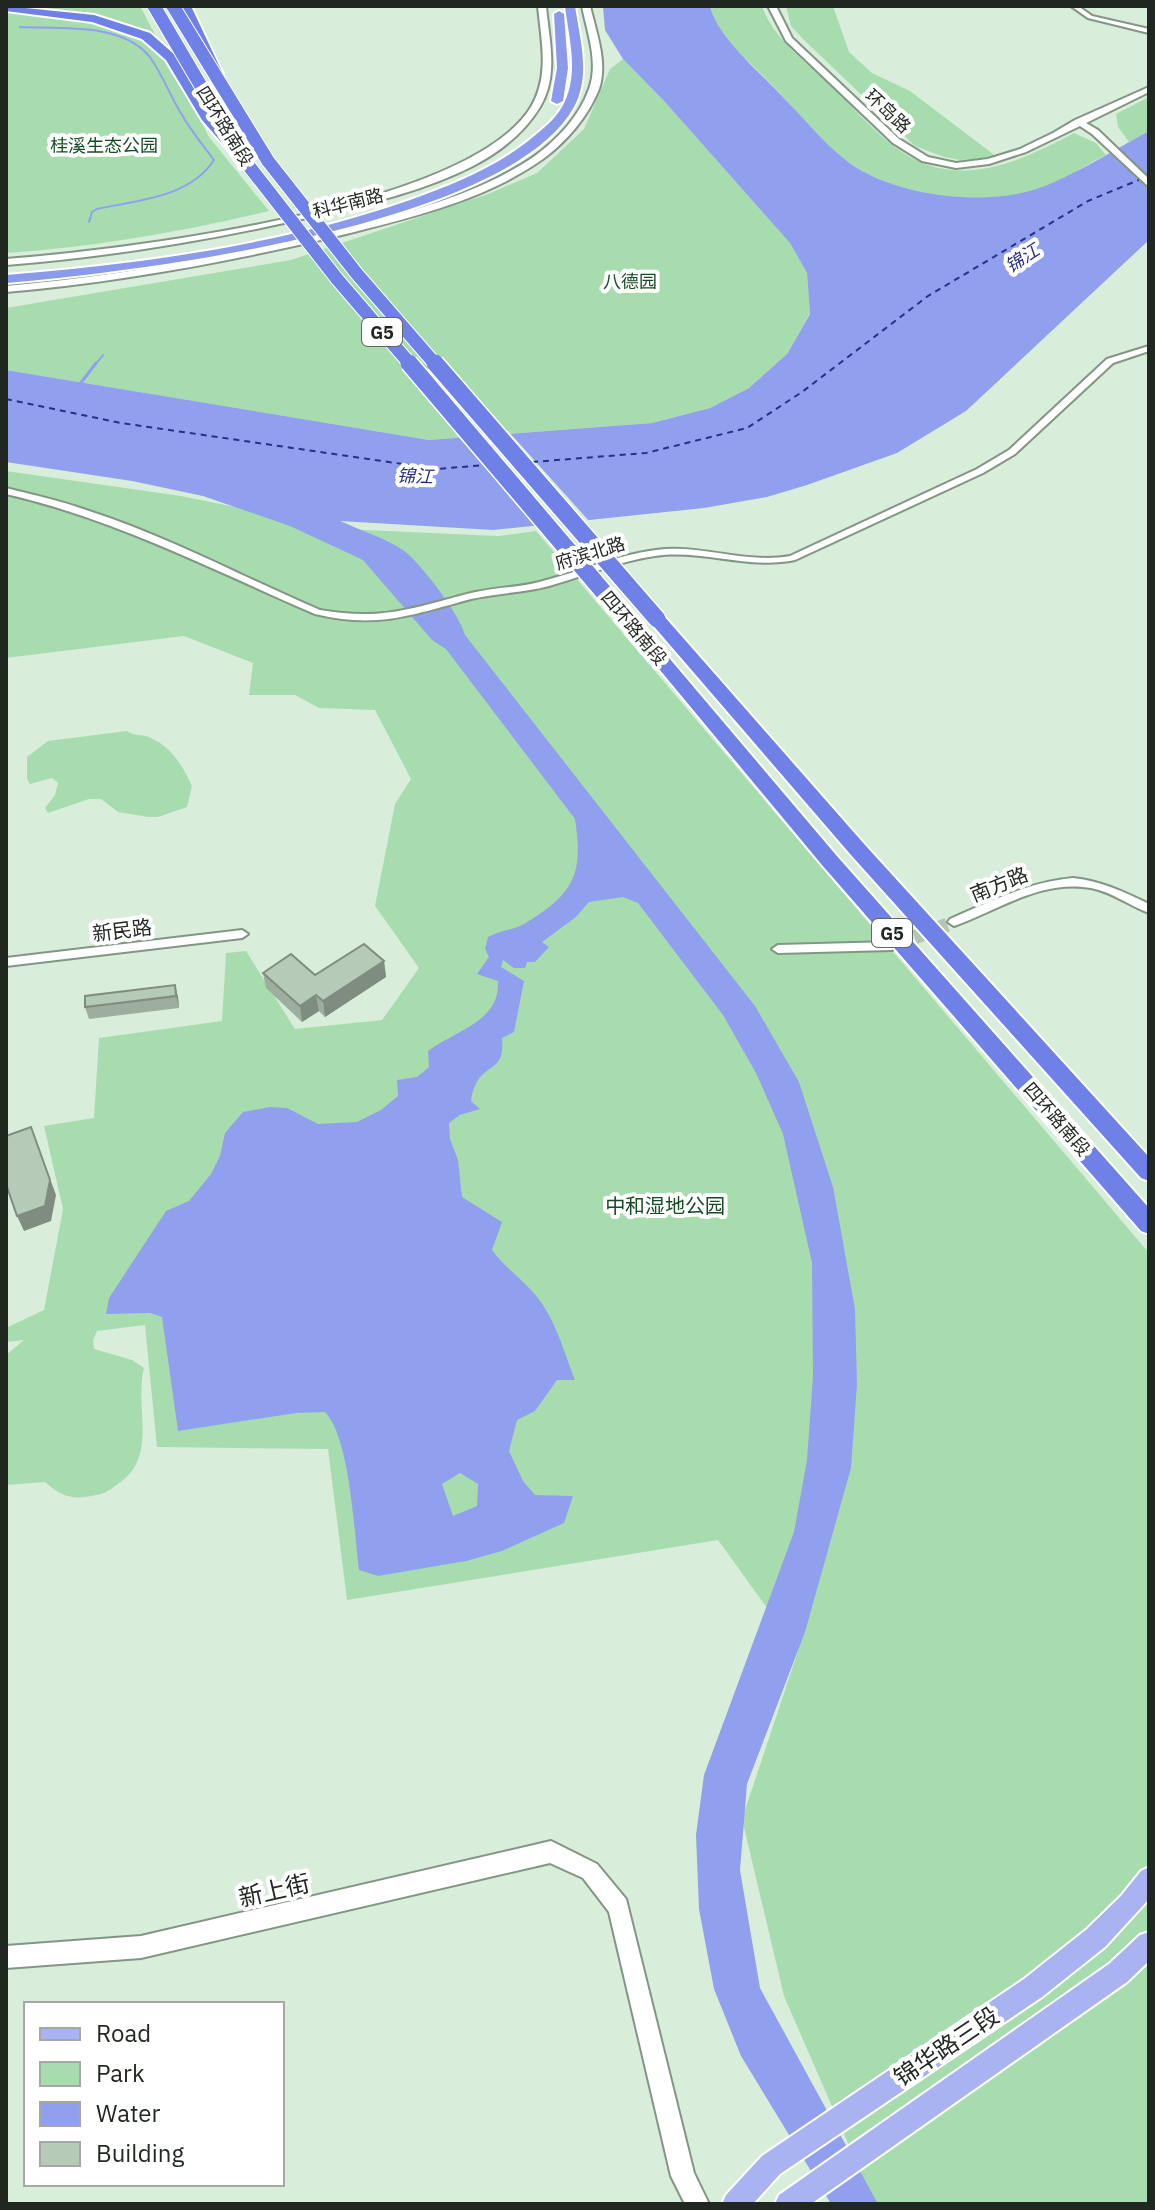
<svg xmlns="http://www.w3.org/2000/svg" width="1155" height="2210" viewBox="0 0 1155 2210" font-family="'IBM Plex Sans','Noto Sans SC',sans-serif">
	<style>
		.green { fill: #a7ddae }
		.water { fill: #90a0ee; fill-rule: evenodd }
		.pier { fill: #d9eddb }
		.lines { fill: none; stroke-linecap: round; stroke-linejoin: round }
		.stream-far1 { stroke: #90a0ee; stroke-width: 2 }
		.stream { stroke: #90a0ee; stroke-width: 3 }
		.ferry { stroke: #292e86; stroke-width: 2; stroke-dasharray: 6 5; stroke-linecap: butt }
		.tertiary-tunnel { stroke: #b4c5b6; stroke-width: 14; stroke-dasharray: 14 7; stroke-linecap: butt }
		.minor-casing { stroke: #839685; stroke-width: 4 }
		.tertiary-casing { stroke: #839685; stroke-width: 4 }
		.secondary-casing { stroke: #839685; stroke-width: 4 }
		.primary-casing { stroke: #fff; stroke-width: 4 }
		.trunk-casing { stroke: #fff; stroke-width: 4 }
		.motorway-casing { stroke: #fff; stroke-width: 4 }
		.minor { fill: #fff; fill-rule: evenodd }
		.tertiary { fill: #fff; fill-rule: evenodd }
		.secondary { fill: #fff; fill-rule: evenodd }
		.primary { fill: #a9b3f1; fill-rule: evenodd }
		.trunk { fill: #8c9aec; fill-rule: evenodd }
		.motorway { fill: #6f80e7; fill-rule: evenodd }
		.motorway-bridge-far1-casing { stroke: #fff; stroke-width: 15; stroke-linecap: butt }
		.motorway-bridge-casing { stroke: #fff; stroke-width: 20; stroke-linecap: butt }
		.motorway-bridge-far1 { stroke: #6f80e7; stroke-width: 13 }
		.motorway-bridge { stroke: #6f80e7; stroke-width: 17 }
		.wall { fill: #9dae9e }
		.shaded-wall { fill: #7f8d81 }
		.building { fill: #b6cab8; stroke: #7f8d81; stroke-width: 2 }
		.labels { text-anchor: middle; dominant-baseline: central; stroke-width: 8; stroke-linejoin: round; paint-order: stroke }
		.far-street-label { font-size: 18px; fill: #1f2720; stroke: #fff }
		.far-park-label { font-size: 18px; fill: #164c24; stroke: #fff }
		.far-water-label { font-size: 18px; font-style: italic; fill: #292e86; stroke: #fff }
		.shield { fill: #fff; stroke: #626863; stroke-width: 2 }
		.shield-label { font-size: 18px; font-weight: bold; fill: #1f2720 }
		.street-label { font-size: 20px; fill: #1f2720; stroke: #fff }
		.park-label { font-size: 20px; fill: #164c24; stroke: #fff }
		.near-street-label { font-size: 24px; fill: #1f2720; stroke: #fff }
	</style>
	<rect width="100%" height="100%" fill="#d9eddb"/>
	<path class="green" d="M 6,6 L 140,6 L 209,137 L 269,211 C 182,232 96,247 6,253 Z
		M 710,6 L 762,6 C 773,38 805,61 829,84 C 851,105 872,130 896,148 C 956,192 1017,163 1074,133 L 1096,143 L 1106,155 C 1088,164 1070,175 1052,184 C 996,210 889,198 842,157 C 817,136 796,110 774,87 C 753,64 717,37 710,6 Z
		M 786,6 L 833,6 L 849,52 L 872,73 L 910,91 L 997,157 L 960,160 L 944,157 L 915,146 L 803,39 L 791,26 Z
		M 623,59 L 665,102 L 790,243 L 807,273 L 810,313 L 787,354 L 749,388 L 710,408 L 652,423 L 429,440 L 6,370 L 6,308 L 291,260 L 488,194 L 537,173 L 584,129 L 610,69 Z
		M 1149,97 L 1149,131 L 1129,142 L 1118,127 L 1116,114 Z
		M 6,471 L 181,496 L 343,529 L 498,536 L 536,531 L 1149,1253 L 1149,2204 L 862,2204 L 871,2196 L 784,1996 L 742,1819 L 798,1651 L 718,1540 L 347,1600 L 328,1449 L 157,1447 L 145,1325 L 97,1331 L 93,1340 L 94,1349 L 132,1360 L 144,1368 C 134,1408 159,1457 118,1484 C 111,1489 105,1494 96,1495 C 74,1500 63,1498 45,1482 L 6,1485 L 6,1355 L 24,1340 L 6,1342 L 6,1328 L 44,1310 L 63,1209 L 44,1126 L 94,1118 L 99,1038 L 222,1021 L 226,953 L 246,951 L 295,1029 L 382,1020 L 419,968 L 375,906 L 395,804 L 411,779 L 375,710 L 319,708 L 295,695 L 249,695 L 253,663 L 184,636 L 6,658 Z
		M 127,731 C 135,737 142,733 151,738 C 171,747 183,766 192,786 L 187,807 L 158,817 L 148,817 L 118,812 L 101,799 L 89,799 L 48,813 L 45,808 L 55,795 L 58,783 L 52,778 L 30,784 L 27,779 L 27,757 L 48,741 Z"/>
	<path class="water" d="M 603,6 L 710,6 C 717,37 761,73 782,96 C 802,116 820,139 842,157 C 889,198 996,210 1052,183 C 1084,169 1118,148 1149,131 L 1149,240 L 966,411 L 897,453 L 807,485 L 767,497 L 704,508 L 493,530 L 340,521 C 362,531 383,537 403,550 C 420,562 460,615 465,635 L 755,1006 L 799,1082 L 833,1187 L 855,1309 L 857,1384 L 851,1468 L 805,1632 L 747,1784 L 740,1870 L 760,1988 L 878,2204 L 831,2204 L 741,2056 L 714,1989 L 699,1909 L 696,1835 L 704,1775 L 794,1532 L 807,1460 L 813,1376 L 812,1263 L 783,1134 L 756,1073 L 723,1015 L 638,903 L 623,897 L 589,902 L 576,917 L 542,942 L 549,947 L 535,962 L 527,962 L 525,968 L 514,968 L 503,960 L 501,967 L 524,981 L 514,1032 L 502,1038 C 506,1079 478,1057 471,1101 L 480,1109 L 460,1115 L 449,1123 L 450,1139 L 458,1160 L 462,1197 L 502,1222 L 492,1250 C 504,1266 518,1276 531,1290 C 555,1315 563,1350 575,1380 L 557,1380 L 535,1411 L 517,1420 L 509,1451 L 523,1481 L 535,1495 L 573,1496 L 564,1523 L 502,1551 L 466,1561 L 378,1576 L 359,1570 C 354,1531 350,1438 325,1412 L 296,1413 L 178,1431 L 162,1317 L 150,1313 L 106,1314 L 109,1298 L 166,1211 L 189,1201 L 211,1174 L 220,1156 L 225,1133 L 243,1112 L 270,1107 L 287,1108 L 318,1124 L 357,1122 L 381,1110 L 398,1096 L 397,1080 L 417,1077 L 429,1067 L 428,1051 C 456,1030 500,1022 498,981 L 477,974 L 489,957 L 485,949 L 488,937 C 499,931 513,930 524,924 C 573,894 584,876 575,819 L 446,649 L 432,640 L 363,560 L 290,526 L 203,496 L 132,481 L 6,462 L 6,370 L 429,440 L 652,423 L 710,408 L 749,388 L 787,354 L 810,314 L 807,273 L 790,243 L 665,102 L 623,59 L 605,30 ZM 460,1473 L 478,1484 L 477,1506 L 453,1516 L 442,1484 Z"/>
	<path class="pier" d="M 508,431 L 590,522 L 539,528 L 456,434 Z"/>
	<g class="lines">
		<path class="stream-far1" d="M 20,27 C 58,29 121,22 149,56 C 162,73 170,96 182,115 C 191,131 203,145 214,160 C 189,198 138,200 97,209 L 92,212 L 89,222
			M 95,365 L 103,355"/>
		<path class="stream" d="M 80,384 L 96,363"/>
		<path class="ferry" d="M 6,399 L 121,423 L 437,469 L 486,465
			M 532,462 L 646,453 L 747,428 L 802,392 L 928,296 L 1088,201 L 1141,179"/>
		<path class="tertiary-tunnel" d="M 895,945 L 954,922"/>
		<g class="minor-casing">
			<path id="minor" d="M 1071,6 L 1078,6 L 1092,16 L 1149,29 L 1149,33 L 1088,18 Z
				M 1149,346 L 1149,351 L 1113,363 L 1015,454 L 983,473 L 795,560 C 748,570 703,549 655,556 C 619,561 585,576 549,586 C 523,593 497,593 471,599 C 411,615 378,629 315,614 C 213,570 115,519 6,494 L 6,488 C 34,495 62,501 89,511 C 169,537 243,577 320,610 C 382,621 413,608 471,593 C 495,587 519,588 543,581 C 581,571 617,555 656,550 C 701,544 744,564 790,556 L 977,469 L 1009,450 L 1107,359 Z
				M 1073,878 C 1102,881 1124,892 1149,904 L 1149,913 C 1130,906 1112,892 1091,888 C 1041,879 999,910 954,926 L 948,922 L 950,919 C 990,901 1029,882 1073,878 Z
				M 242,930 L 248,934 L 242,938 L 6,966 L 6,958 Z
				M 892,942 L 898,946 L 892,950 L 778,953 L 772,949 L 778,945 Z"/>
		</g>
		<g class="tertiary-casing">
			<path id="tertiary" d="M 768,6 L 776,6 L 792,38 L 899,139 L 928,157 L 956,163 L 988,159 L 1020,149 L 1053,133 L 1075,120 L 1149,87 L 1149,92 L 1086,123 L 1098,130 L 1149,179 L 1149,187 L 1092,134 L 1080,126 L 1026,152 L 989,164 L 956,168 L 922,161 L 893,143 L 786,41 Z"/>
		</g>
		<g class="secondary-casing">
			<path id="secondary" d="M 538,6 L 546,6 C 549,40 559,75 540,107 C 524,133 500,152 473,166 C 422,192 366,204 311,217 C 211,240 109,257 6,265 L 6,259 C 123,250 468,209 531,107 C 550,75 541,40 538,6 Z
				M 582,6 L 590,6 C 596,32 608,62 599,89 C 588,117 566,142 543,159 C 485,200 413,217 346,234 C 233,261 121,282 6,292 L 6,286 C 117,276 226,257 334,230 C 402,214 473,197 532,158 C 556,141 579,117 589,89 C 599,62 587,32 582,6 Z
				M 551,1841 L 597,1864 L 626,1899 L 694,2173 L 709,2204 L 685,2204 L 671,2176 L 609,1912 L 583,1878 L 550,1863 L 141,1958 L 6,1968 L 6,1946 L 141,1936 Z"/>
		</g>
		<g class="primary-casing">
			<path id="primary" d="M 1149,1867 L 1149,1899 L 1105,1947 L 1042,1997 L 780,2174 L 753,2204 L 722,2204 L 726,2195 L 762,2156 L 1024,1979 L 1087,1929 L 1121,1896 L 1141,1871 Z
				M 1149,1932 L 1149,1961 L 1127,1982 L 811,2204 L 775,2204 L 779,2195 L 1109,1964 L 1140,1935 Z"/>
		</g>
		<g class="trunk-casing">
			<path id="trunk" d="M 565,6 L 575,6 C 580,40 591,75 574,107 C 508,227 135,272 6,283 L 6,275 C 142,264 281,245 410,200 C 454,184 497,167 533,137 C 544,128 555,119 562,107 C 580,75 569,40 565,6 Z
				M 559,11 L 564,14 L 568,68 L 563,101 L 557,104 L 551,101 L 557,68 L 554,14 Z"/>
		</g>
		<g class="motorway-casing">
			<path id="motorway" d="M 6,6 L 94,15 L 150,33 L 175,55 L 212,115 L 246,154 L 234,157 L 202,120 L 166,60 L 142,39 L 92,22 L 6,11 Z
				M 179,6 L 191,6 L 223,74 L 221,77 L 211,74 Z
				M 657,614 L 663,615 L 865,845 L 1149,1157 L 1149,1181 L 1141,1178 L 851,855 L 651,623 L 648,619 Z
				M 641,630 L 647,632 L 836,855 L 1149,1208 L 1149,1234 L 1141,1231 L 822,865 L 635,640 L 632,636 L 635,632 Z"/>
		</g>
		<use href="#minor" class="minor"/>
		<use href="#tertiary" class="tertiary"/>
		<use href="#secondary" class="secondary"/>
		<use href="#primary" class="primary"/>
		<use href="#trunk" class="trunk"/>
		<use href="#motorway" class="motorway"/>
		<g class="motorway-bridge-far1-casing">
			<path id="motorway-bridge-far1" d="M 154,6 L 245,161 L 337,279 L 411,365
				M 173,6 L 268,161 L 357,274 L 436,365"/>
		</g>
		<g class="motorway-bridge-casing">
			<path id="motorway-bridge" d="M 409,363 L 641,636
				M 435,363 L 657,619"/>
		</g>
		<use href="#motorway-bridge-far1" class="motorway-bridge-far1"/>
		<use href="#motorway-bridge" class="motorway-bridge"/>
	</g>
	<path class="wall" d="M 384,961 L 386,977 L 325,1017 L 319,1011 L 302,1022 L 266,988 L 263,973 L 315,975 Z
		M 175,985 L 178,997 L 179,1008 L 89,1019 L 85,1007 Z"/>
	<path class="shaded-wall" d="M 384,961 L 386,977 L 325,1017 L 323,1001 Z
		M 175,985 L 178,997 L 179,1008 L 176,996 Z
		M 316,995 L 319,1011 L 302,1022 L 300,1006 Z
		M 31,1127 L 56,1195 L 51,1221 L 24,1231 L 17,1216 Z"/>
	<path class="building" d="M 364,944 L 384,961 L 323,1001 L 316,995 L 300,1006 L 263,973 L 291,954 L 315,975 Z
		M 175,985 L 176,996 L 85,1007 L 85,996 Z
		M 31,1127 L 50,1180 L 45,1206 L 17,1216 L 6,1184 L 6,1136 Z"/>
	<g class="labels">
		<g class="far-street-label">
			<text transform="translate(888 111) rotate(43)">环岛路</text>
			<text transform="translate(225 126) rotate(58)">四环路南段</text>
			<text transform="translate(348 203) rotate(-14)">科华南路</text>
			<text transform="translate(590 553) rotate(-17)">府滨北路</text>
			<text transform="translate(634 628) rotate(50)">四环路南段</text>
			<text transform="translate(1057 1119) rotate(49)">四环路南段</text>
		</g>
		<g class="far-park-label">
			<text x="104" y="145">桂溪生态公园</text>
			<text x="630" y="281">八德园</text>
		</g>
		<g class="far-water-label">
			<text transform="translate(1022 258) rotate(-33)">锦江</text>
			<text transform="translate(415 476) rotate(2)">锦江</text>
		</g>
		<g class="shield">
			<rect x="362" y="318" width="40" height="28" rx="6"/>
			<rect x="872" y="919" width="40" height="28" rx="6"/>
		</g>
		<g class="shield-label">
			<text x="382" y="332">G5</text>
			<text x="892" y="933">G5</text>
		</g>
		<g class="street-label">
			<text transform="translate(999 884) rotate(-22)">南方路</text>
			<text transform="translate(122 930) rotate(-7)">新民路</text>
		</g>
		<g class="park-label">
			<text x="665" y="1205">中和湿地公园</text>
		</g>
		<g class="near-street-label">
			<text transform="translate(274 1890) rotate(-13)">新上街</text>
			<text transform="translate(946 2046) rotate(-34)">锦华路三段</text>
		</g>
	</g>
	<rect width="1155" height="2210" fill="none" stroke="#1f2720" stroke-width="16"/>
	<rect x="24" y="2002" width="260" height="184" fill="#ffffff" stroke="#a5a9a6" stroke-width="2"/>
	<rect x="40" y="2028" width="40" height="12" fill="#a9b3f1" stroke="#a5a9a6" stroke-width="2"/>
	<text x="96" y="2042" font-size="24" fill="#1f2720">Road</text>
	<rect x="40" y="2062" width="40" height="24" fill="#a7ddae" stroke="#a5a9a6" stroke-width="2"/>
	<text x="96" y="2082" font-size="24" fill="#1f2720">Park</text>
	<rect x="40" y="2102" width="40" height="24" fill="#90a0ee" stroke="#a5a9a6" stroke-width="2"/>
	<text x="96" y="2122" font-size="24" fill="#1f2720">Water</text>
	<rect x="40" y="2142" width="40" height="24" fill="#b6cab8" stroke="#a5a9a6" stroke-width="2"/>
	<text x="96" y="2162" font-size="24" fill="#1f2720">Building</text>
</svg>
